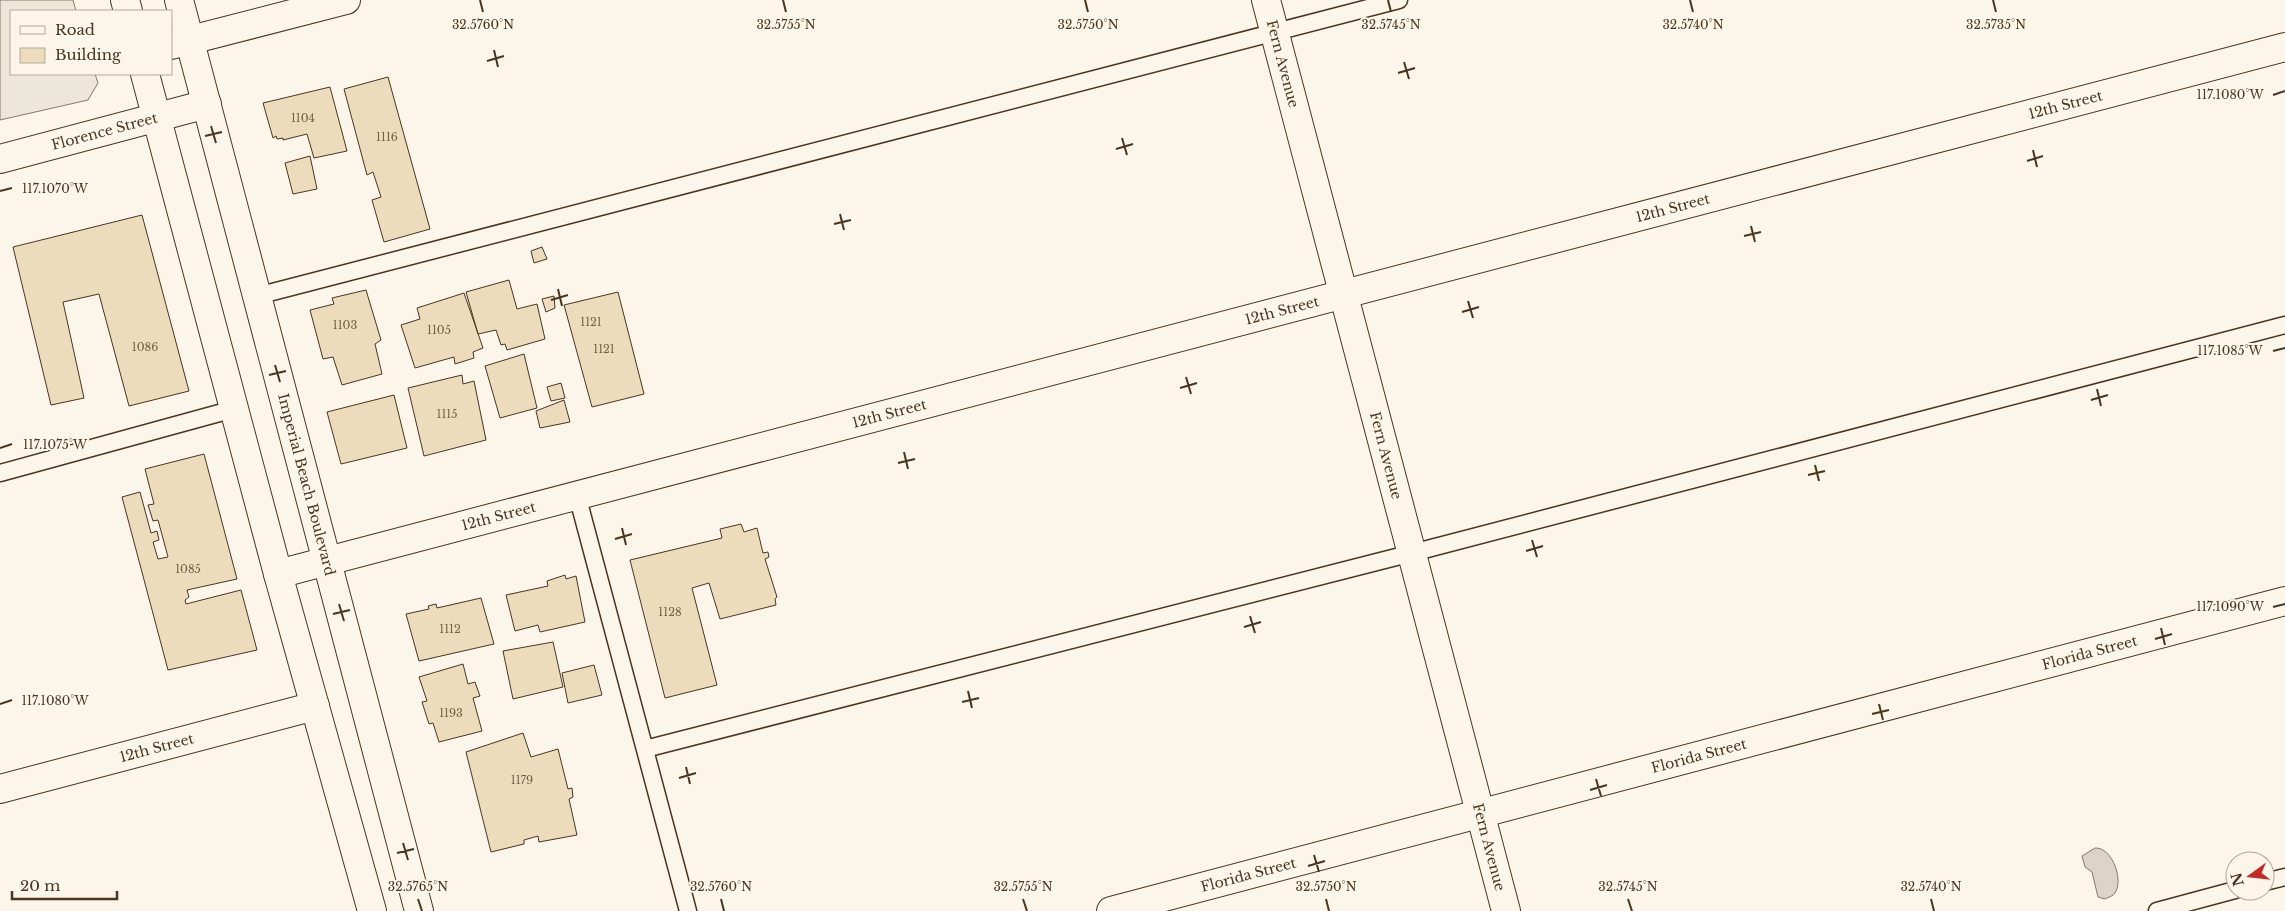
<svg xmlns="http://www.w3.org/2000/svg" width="2285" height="911" viewBox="0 0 2285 911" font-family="'Libre Baskerville',serif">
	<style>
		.parking { fill: #ede7d9; stroke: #887966 }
		.water { fill: #dcd4c6; stroke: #887966 }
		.building { fill: #ecdcbc; stroke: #4a3520 }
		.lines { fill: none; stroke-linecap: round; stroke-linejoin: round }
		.service-casing { stroke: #4a3520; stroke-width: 19 }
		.minor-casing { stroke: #4a3520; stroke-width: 30 }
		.primary-casing { stroke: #4a3520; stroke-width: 30 }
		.service { stroke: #fbf6e9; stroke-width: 16 }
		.minor { stroke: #fbf6e9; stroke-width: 28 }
		.primary { stroke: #fbf6e9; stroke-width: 28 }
		.ticks { fill: none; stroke: #4a3520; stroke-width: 2 }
		.labels { text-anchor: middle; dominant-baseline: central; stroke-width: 4; stroke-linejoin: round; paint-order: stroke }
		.number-label { font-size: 11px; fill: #725f47 }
		.street-label { font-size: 14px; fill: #4a3520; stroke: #fbf6e9 }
		.ticks-label { font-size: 12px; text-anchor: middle; fill: #4a3520; stroke: #fbf6e9; stroke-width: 4; stroke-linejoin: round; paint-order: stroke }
	</style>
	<rect width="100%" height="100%" fill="#fbf6e9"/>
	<path class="parking" d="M 0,0 L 73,0 L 76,11 L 11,11 L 11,74 L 95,74 L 98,83 L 88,100 L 0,120 Z"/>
	<path class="water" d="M 2095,848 C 2112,847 2124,880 2115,893 C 2113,896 2109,897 2105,899 L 2098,897 L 2092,872 L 2085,867 L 2082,856 Z"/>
	<path class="building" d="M 388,77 L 430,229 L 384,242 L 372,200 L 381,197 L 373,172 L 367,175 L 344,89 Z
		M 330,87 L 347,151 L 314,158 L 307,134 L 283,140 L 283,138 L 277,139 L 276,136 L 273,138 L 263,103 Z
		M 310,156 L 317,189 L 293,194 L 285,163 Z
		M 142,215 L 189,391 L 129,406 L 99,294 L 63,302 L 84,398 L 51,405 L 13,247 Z
		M 542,247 L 547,259 L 534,263 L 531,251 Z
		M 509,280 L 517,309 L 537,304 L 545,339 L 507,350 L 505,344 L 501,345 L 496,330 L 478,334 L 466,292 Z
		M 366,290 L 381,340 L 375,344 L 382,374 L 342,385 L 333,357 L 323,359 L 310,310 L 334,304 L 332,298 Z
		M 618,292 L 644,394 L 592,407 L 564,305 Z
		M 464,293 L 483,348 L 473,352 L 474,358 L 455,364 L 454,357 L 415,368 L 401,325 L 420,319 L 417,308 Z
		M 554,296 L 555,308 L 546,312 L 542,299 Z
		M 524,354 L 537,408 L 500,418 L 485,366 Z
		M 462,375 L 463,384 L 474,381 L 486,440 L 424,456 L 408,388 Z
		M 561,383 L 565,398 L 551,401 L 547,387 Z
		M 394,395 L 407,448 L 341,464 L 327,412 Z
		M 564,400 L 570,422 L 540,428 L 536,411 Z
		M 204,454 L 237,579 L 187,590 L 189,597 L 185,600 L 186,604 L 241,590 L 257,650 L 168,670 L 122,497 L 140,492 L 151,533 L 157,531 L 159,540 L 153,542 L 158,559 L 168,557 L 158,520 L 153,521 L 148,505 L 154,504 L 145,469 Z
		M 741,524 L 744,532 L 757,528 L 763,553 L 768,552 L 769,557 L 765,559 L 777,597 L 775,599 L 776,605 L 720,619 L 709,583 L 692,588 L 717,685 L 665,698 L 630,560 L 722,538 L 720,529 Z
		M 565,575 L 566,579 L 576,576 L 585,622 L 540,632 L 538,625 L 515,631 L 506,595 L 548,586 L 547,581 Z
		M 481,598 L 494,644 L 419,661 L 406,614 L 429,609 L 428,606 L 436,604 L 437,608 Z
		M 553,642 L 563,687 L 513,699 L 503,651 Z
		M 463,664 L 468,684 L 475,682 L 480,696 L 473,698 L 482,731 L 439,742 L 433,723 L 429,724 L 422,702 L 427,701 L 419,677 Z
		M 594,665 L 602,695 L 568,703 L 562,673 Z
		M 523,733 L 531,757 L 558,749 L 568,789 L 572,788 L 573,797 L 569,799 L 577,835 L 539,842 L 538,836 L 524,840 L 524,844 L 491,852 L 466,752 Z"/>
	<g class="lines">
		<g class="service-casing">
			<path id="service" d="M 257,296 L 1399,0
				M 0,473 L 234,409
				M 577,495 L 688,911
				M 645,749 L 1412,553 L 2285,325
				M 2265,882 L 2285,877
				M 2157,911 L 2235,890"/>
		</g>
		<g class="minor-casing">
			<g id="minor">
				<path id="s1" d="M 1266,0 L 1506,911"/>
				<path d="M 171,45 L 346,0"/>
				<path id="s2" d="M 0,159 L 207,104"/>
				<path id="s3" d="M 278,574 L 2285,47"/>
				<path id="s4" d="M 0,789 L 315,706"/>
				<path id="s5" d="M 1111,911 L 2285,601"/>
			</g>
		</g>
		<g class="primary-casing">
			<g id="primary">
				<path d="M 125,0 L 128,11"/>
				<path id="s6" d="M 179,0 L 419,911"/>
				<path d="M 145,74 L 278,574 L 372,911"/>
			</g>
		</g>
		<use href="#service" class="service"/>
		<use href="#minor" class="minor"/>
		<use href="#primary" class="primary"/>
	</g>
	<path class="ticks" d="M 480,0 L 483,12M 783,0 L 786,12M 1085,0 L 1088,12M 1388,0 L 1391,12M 1690,0 L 1693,12M 1993,0 L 1996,12M 494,50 L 498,67M 487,61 L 504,56M 1404,62 L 1409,79M 1398,73 L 1415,68M 2273,95 L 2285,91M 211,126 L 216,143M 205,136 L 222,132M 1122,138 L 1127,155M 1116,149 L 1133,144M 2033,150 L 2037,167M 2027,161 L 2043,156M 0,191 L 12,188M 840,214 L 844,230M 834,224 L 851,220M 1751,226 L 1755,242M 1744,236 L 1761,232M 558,289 L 562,306M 551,300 L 568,295M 1468,301 L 1473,318M 1462,312 L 1479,307M 2273,351 L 2285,348M 275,365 L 280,382M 269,375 L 286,371M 1186,377 L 1191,394M 1180,388 L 1197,383M 2097,389 L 2101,406M 2091,400 L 2108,395M 0,448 L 12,444M 904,452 L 908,469M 898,463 L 915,459M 1815,465 L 1819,481M 1808,475 L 1825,471M 622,528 L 626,545M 615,539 L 632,534M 1532,540 L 1537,557M 1526,551 L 1543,546M 339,604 L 344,621M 2273,607 L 2285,604M 333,614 L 350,610M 1250,616 L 1255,633M 1244,627 L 1261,622M 2161,628 L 2165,645M 2155,639 L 2172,634M 968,691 L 972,708M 962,702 L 979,698M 0,704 L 12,700M 1879,704 L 1883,720M 1872,714 L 1889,710M 686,767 L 690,784M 679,778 L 696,773M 1596,779 L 1601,796M 1590,790 L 1607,785M 403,843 L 408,860M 397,853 L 414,849M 1314,855 L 1319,872M 1308,866 L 1325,861M 418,899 L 422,911M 721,899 L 724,911M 1023,899 L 1027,911M 1326,899 L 1329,911M 1628,899 L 1632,911M 1931,899 L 1934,911"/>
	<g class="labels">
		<g class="number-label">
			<text x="303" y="118">1104</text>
			<text x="387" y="137">1116</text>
			<text x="591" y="322">1121</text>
			<text x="345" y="325">1103</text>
			<text x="439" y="330">1105</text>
			<text x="145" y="347">1086</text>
			<text x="604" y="349">1121</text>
			<text x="447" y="414">1115</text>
			<text x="188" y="569">1085</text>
			<text x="670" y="612">1128</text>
			<text x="450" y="629">1112</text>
			<text x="451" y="713">1193</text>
			<text x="522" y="780">1179</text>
		</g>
		<g class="street-label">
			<text stroke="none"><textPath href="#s1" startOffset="66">Fern Avenue</textPath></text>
			<text stroke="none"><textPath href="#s3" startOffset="1848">12th Street</textPath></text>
			<text stroke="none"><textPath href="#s2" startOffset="108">Florence Street</textPath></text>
			<text stroke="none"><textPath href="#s3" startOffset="1442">12th Street</textPath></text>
			<text stroke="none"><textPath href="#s3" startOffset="1038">12th Street</textPath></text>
			<text stroke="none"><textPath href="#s3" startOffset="632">12th Street</textPath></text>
			<text stroke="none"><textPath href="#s1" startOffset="471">Fern Avenue</textPath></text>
			<text stroke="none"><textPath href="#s6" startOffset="501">Imperial Beach Boulevard</textPath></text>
			<text stroke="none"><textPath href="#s3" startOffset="228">12th Street</textPath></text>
			<text stroke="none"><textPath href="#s5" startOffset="1012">Florida Street</textPath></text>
			<text stroke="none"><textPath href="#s4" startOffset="162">12th Street</textPath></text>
			<text stroke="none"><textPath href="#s5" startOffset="608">Florida Street</textPath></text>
			<text stroke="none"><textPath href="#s1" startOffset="876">Fern Avenue</textPath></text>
			<text stroke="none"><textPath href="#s5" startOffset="142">Florida Street</textPath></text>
		</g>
	</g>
	<g class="ticks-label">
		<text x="483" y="29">32.5760°N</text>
		<text x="786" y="29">32.5755°N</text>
		<text x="1088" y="29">32.5750°N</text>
		<text x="1391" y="29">32.5745°N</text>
		<text x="1693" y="29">32.5740°N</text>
		<text x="1996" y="29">32.5735°N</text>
		<text x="2230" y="99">117.1080°W</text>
		<text x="55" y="193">117.1070°W</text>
		<text x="2230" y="355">117.1085°W</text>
		<text x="55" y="449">117.1075°W</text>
		<text x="2230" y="611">117.1090°W</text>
		<text x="55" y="705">117.1080°W</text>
		<text x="418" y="891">32.5765°N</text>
		<text x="721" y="891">32.5760°N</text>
		<text x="1023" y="891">32.5755°N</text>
		<text x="1326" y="891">32.5750°N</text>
		<text x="1628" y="891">32.5745°N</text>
		<text x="1931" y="891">32.5740°N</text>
	</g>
	<rect x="10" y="10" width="162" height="65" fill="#fbf6e9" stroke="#b4a999"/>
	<rect x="20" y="26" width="25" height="8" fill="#fbf6e9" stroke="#b4a999"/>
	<text x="55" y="35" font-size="15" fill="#4a3520">Road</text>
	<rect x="20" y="48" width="25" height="15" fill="#ecdcbc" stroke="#b4a999"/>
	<text x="55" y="60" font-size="15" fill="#4a3520">Building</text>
	<g transform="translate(2250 876) rotate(255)"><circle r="24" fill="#fbf6e9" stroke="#b4a999"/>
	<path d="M0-4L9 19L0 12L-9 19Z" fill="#c62828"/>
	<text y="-8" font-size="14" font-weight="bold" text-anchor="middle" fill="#4a3520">N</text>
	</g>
	<path d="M12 891v8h105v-8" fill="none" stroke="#4a3520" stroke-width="2.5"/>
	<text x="20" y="891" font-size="15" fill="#4a3520" stroke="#fbf6e9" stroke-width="4" paint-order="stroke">20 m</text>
</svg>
